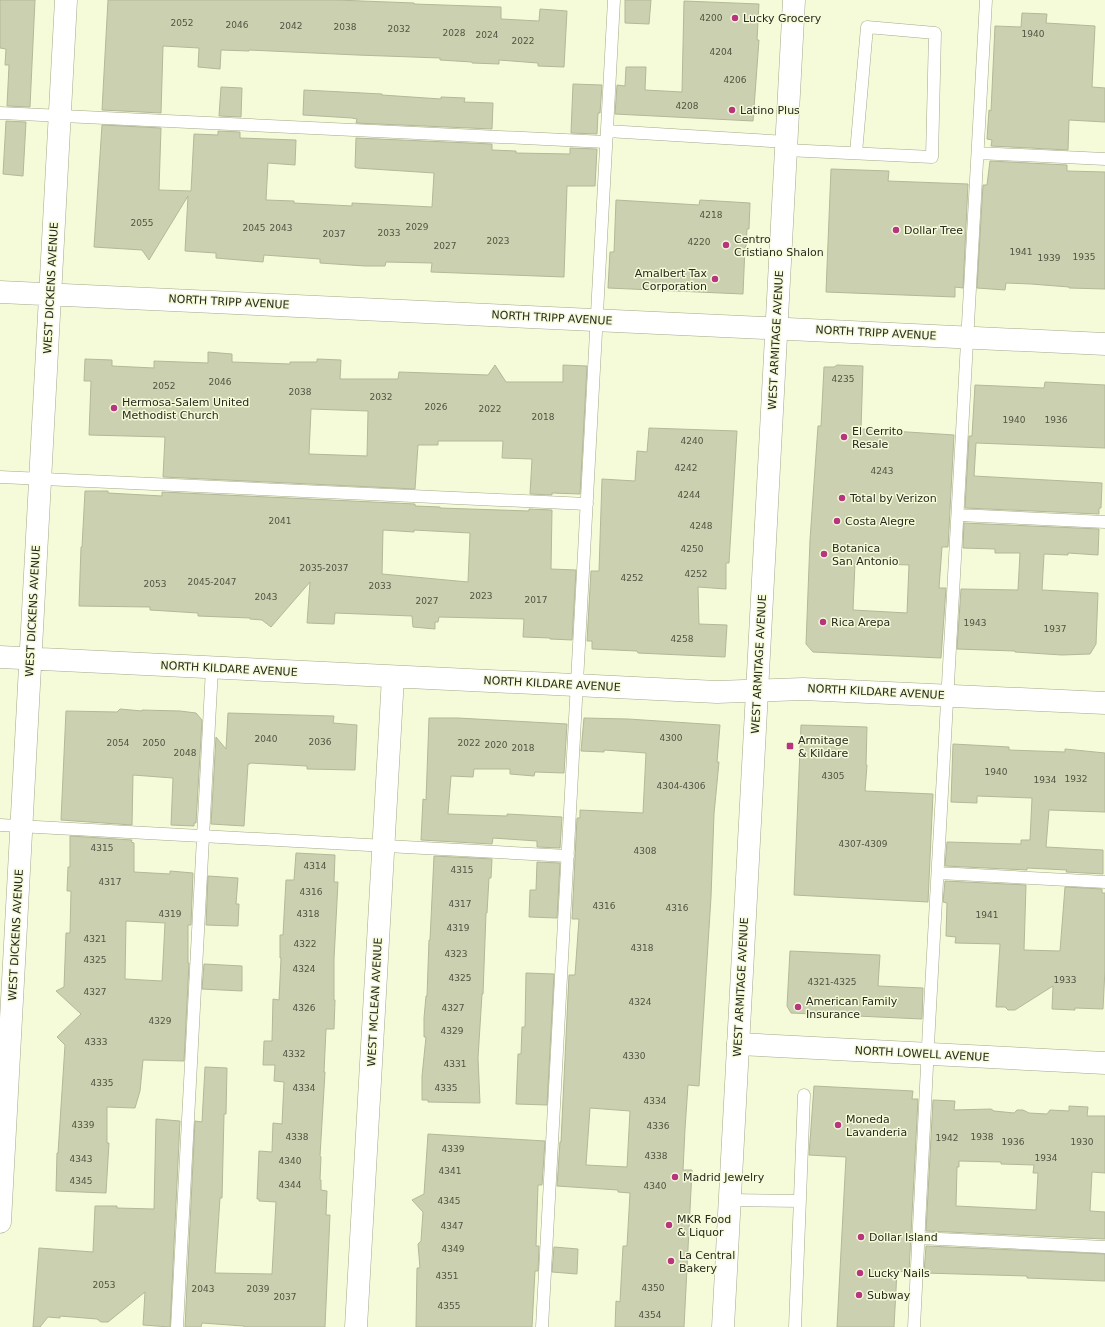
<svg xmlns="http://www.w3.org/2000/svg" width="1105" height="1327" viewBox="0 0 1105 1327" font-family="'DejaVu Sans',sans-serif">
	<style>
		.building { fill: #cbd0b0; stroke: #b3b899; fill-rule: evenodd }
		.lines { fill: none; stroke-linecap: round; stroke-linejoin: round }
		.lane-casing { stroke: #a4a98a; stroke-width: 13 }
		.street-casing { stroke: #a4a98a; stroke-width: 23 }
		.secondary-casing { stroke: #a4a98a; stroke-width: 23 }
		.lane { stroke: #fff; stroke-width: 12 }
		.street { stroke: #fff; stroke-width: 22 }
		.secondary { stroke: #fff; stroke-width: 22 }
		.poi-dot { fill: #b7357f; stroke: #f5fad9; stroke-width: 1.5 }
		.labels { text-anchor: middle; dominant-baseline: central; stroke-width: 3; stroke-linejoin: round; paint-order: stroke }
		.number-label { font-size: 9px; fill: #515442 }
		.poi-label { font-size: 11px; fill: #282a1e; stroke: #f5fad9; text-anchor: start }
		.street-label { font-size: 11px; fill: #282a1e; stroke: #f5fad9 }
	</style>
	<rect width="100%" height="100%" fill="#f5fad9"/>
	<path class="building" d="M 0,0 L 35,0 L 30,107 L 7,106 L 9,65 L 5,65 L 6,49 L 0,48 Z
		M 108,0 L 336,0 L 414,3 L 414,4 L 501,7 L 501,19 L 539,21 L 540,9 L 567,11 L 564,67 L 538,66 L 538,63 L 499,60 L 499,64 L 472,63 L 472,62 L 440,60 L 440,58 L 357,55 L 249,50 L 249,51 L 221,50 L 220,69 L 198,67 L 199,48 L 163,46 L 161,113 L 102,110 Z
		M 625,0 L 651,0 L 649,24 L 625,23 Z
		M 684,1 L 759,4 L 757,40 L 759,40 L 753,121 L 615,114 L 617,85 L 625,86 L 626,67 L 646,67 L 645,90 L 682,92 Z
		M 1022,13 L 1047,14 L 1046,23 L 1095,26 L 1092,87 L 1105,88 L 1105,122 L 1069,120 L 1068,150 L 991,146 L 992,140 L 987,139 L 989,110 L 991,111 L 995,26 L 1021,27 Z
		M 573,84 L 602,85 L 600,113 L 598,113 L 597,134 L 571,133 Z
		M 221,87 L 242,88 L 241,117 L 219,116 Z
		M 304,90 L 382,94 L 382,95 L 441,99 L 441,97 L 465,98 L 464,102 L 493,103 L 492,129 L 356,123 L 357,119 L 352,118 L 303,115 Z
		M 6,121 L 26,122 L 23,176 L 3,174 Z
		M 102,125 L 161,128 L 159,190 L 191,191 L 194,134 L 218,135 L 218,131 L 240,132 L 240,138 L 296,140 L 295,165 L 268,163 L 266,200 L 294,201 L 294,203 L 352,206 L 352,203 L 432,207 L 434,173 L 357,168 L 355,167 L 356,138 L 492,144 L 492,150 L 516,151 L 516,153 L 570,154 L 570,148 L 597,149 L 595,186 L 567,186 L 564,277 L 431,272 L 432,263 L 386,262 L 385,266 L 365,266 L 320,263 L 320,259 L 264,255 L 263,262 L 216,258 L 216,253 L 185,251 L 188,196 L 149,260 L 142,250 L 94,247 Z
		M 990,161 L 1067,165 L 1067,171 L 1105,172 L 1105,289 L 1069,288 L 1069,287 L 1031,284 L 1006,283 L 1005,290 L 977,288 L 983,185 L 987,185 Z
		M 831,169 L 889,171 L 888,181 L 968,184 L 963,288 L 955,287 L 955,297 L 826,292 Z
		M 616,200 L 699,205 L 700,200 L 750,203 L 749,229 L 747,229 L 746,246 L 745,247 L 743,294 L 608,288 L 610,252 L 614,252 Z
		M 208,352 L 232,354 L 232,362 L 290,364 L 290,362 L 317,362 L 317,359 L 341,360 L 340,379 L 398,379 L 399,372 L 488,375 L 495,365 L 506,382 L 563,382 L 563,365 L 587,366 L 580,494 L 552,493 L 552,495 L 530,494 L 532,459 L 502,458 L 503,441 L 438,441 L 438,445 L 418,445 L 415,489 L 163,477 L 165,437 L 89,435 L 91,381 L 84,381 L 85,359 L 112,360 L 112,366 L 154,368 L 154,361 L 208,363 ZM 311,409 L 368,411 L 367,456 L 309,454 Z
		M 837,365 L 863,366 L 861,429 L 954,435 L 948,547 L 942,547 L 939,588 L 946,588 L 941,658 L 813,652 L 806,644 L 810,540 L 816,454 L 818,426 L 821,426 L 824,367 L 834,367 ZM 855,563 L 909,565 L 907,613 L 853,610 Z
		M 1045,382 L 1105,385 L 1105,448 L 976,443 L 974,476 L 1102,483 L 1101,508 L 1099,508 L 1099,514 L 965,508 L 969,436 L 972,436 L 975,385 L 1044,388 Z
		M 649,428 L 737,431 L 729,563 L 726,563 L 726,589 L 698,587 L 699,624 L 727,625 L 725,657 L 638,653 L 637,651 L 592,649 L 592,641 L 587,641 L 591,571 L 599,571 L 602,479 L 635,481 L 637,451 L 647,452 Z
		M 85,491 L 108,491 L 108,493 L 162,496 L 162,492 L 415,504 L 415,506 L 440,507 L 440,508 L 529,511 L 529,509 L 552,510 L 551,569 L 576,570 L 572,640 L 550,639 L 550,638 L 523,637 L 524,619 L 439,617 L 438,622 L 435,622 L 435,629 L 413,627 L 412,616 L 335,613 L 334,624 L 307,623 L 310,582 L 271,627 L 262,620 L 250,619 L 250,618 L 198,616 L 198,613 L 150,610 L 150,607 L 79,606 L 81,547 L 82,547 ZM 383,530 L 414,532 L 414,530 L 470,533 L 468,582 L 382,574 Z
		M 964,523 L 1099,529 L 1098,555 L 1068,553 L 1068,555 L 1044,554 L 1042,590 L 1098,593 L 1096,644 L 1090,654 L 1062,655 L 1015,652 L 1015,651 L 957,649 L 961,589 L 1018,590 L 1020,553 L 995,553 L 995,549 L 963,548 Z
		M 120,709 L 142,711 L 142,710 L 180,711 L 196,713 L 202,720 L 196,823 L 194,823 L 194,826 L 171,825 L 173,778 L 133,775 L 132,825 L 61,820 L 66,711 L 117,712 Z
		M 228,713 L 334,716 L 333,723 L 357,725 L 355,770 L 307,769 L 307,766 L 250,763 L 250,764 L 248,764 L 244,826 L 211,824 L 216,737 L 226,749 Z
		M 429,718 L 458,718 L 567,724 L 564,773 L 535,772 L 534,776 L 510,774 L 510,769 L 474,769 L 473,777 L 451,776 L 448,814 L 507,816 L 507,814 L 562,817 L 560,848 L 537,847 L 537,841 L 493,838 L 492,844 L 421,840 L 423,799 L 426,800 Z
		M 584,718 L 628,719 L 720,725 L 717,762 L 719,762 L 714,814 L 711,897 L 699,1086 L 688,1085 L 685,1129 L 683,1170 L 692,1170 L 684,1327 L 615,1327 L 616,1301 L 620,1302 L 623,1246 L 627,1246 L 630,1193 L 618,1192 L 618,1190 L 557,1186 L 560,1142 L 561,1142 L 569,975 L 575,975 L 579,919 L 572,919 L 577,818 L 580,818 L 580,810 L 643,813 L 646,753 L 604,750 L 604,752 L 581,751 ZM 590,1108 L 630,1111 L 627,1167 L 586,1165 Z
		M 801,725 L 867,727 L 866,765 L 867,765 L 865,791 L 933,794 L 928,902 L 794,895 Z
		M 953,744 L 1009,747 L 1009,750 L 1065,752 L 1065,749 L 1105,753 L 1105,812 L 1049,810 L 1046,847 L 1103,850 L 1103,874 L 1066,872 L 1067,870 L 1027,868 L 1027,870 L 945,866 L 947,842 L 1021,844 L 1021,840 L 1030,840 L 1032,798 L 977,796 L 977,803 L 951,802 Z
		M 70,836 L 132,840 L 131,842 L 134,843 L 134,872 L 170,874 L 170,871 L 193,873 L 191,925 L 188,925 L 188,963 L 189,963 L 184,1061 L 143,1060 L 140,1091 L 135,1108 L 107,1107 L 107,1143 L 109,1143 L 106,1193 L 56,1191 L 57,1153 L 58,1153 L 65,1045 L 57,1037 L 81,1014 L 56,991 L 64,987 L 66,933 L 70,933 L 71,891 L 67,891 L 68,867 L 70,867 ZM 126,921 L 165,923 L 162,981 L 125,979 Z
		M 296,853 L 335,855 L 334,882 L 338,882 L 334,959 L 334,1000 L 335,1000 L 334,1029 L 326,1029 L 324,1072 L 325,1072 L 320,1156 L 321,1157 L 320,1180 L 321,1180 L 321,1190 L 327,1191 L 326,1215 L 330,1215 L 325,1327 L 244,1327 L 244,1326 L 202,1323 L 201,1327 L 185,1327 L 195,1121 L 202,1122 L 205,1067 L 227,1068 L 226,1114 L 224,1114 L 222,1198 L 220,1198 L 215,1273 L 272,1274 L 276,1202 L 259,1201 L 259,1199 L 257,1199 L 259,1151 L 272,1152 L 273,1123 L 282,1124 L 284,1082 L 274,1081 L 275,1065 L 263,1065 L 264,1041 L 272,1041 L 273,999 L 279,1000 L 281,958 L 280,958 L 280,935 L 283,935 L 286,880 L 294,880 Z
		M 434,856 L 492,859 L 491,878 L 489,878 L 487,913 L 486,913 L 483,994 L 482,994 L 478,1058 L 480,1103 L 428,1102 L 428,1100 L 422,1100 L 422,1076 L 426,1037 L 424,1037 L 424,1018 L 426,996 L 427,996 L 429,940 L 430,940 Z
		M 537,862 L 560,863 L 557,918 L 529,917 L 530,890 L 536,890 Z
		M 208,876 L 238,878 L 236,904 L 239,904 L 238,926 L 206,925 Z
		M 945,881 L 1026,885 L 1024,950 L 1060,951 L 1065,887 L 1102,889 L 1102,893 L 1105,893 L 1105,969 L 1103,1009 L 1075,1008 L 1075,1010 L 1052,1009 L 1053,986 L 1015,1010 L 1008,1010 L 1005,1007 L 996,1007 L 1000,944 L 955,943 L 956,937 L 946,936 L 947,903 L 943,902 Z
		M 790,951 L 880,955 L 878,986 L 923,988 L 922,1019 L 791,1013 L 787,1006 Z
		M 204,964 L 242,966 L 242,991 L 202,989 Z
		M 526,973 L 554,974 L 547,1105 L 516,1104 L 518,1054 L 521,1054 L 522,1027 L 525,1027 Z
		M 814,1086 L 913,1091 L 912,1099 L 918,1099 L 909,1272 L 897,1271 L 894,1327 L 837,1327 L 846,1157 L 809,1155 Z
		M 933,1100 L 955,1101 L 954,1110 L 991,1109 L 994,1111 L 1014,1113 L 1017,1110 L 1023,1110 L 1029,1113 L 1047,1114 L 1050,1110 L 1069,1111 L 1069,1106 L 1088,1107 L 1087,1116 L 1105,1116 L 1105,1173 L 1092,1172 L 1090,1211 L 1105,1212 L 1105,1239 L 926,1231 ZM 959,1161 L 1001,1162 L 1001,1164 L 1034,1165 L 1033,1173 L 1038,1173 L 1036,1210 L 956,1206 L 957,1167 L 959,1167 Z
		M 156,1119 L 180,1121 L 170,1327 L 143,1325 L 145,1292 L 108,1322 L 101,1322 L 97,1319 L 60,1316 L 60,1318 L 48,1317 L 40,1327 L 33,1327 L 39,1248 L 93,1252 L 95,1206 L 117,1206 L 117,1208 L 154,1209 Z
		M 428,1134 L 545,1141 L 542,1185 L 538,1185 L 536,1246 L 539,1246 L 538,1271 L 535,1271 L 532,1327 L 416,1327 L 417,1268 L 420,1268 L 418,1244 L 421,1241 L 423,1212 L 412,1200 L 424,1194 Z
		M 926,1246 L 1105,1254 L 1105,1281 L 1027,1278 L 1027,1276 L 924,1273 Z
		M 554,1247 L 578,1249 L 577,1274 L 552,1272 Z"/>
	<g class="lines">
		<g class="lane-casing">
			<path id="lane" d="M 0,113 L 606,142
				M 607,131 L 787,142
				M 786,150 L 932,157 L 935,33 L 867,27 L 856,153
				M 978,153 L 1105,159
				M 0,477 L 587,504
				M 958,515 L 1105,522
				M 0,825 L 568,856
				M 938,873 L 1105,882
				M 730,1200 L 800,1201
				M 919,1238 L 1105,1247
				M 177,1327 L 212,668
				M 542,1327 L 614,0
				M 795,1327 L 804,1095
				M 914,1327 L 929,1026 L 986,0"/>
		</g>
		<g class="street-casing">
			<path id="street" d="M 0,292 L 1105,344
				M 0,657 L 717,692 L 803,689 L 1105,703
				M 738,1044 L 1105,1063
				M 0,1222 L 66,0
				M 356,1327 L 393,677"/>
		</g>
		<g class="secondary-casing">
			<path id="secondary" d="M 723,1327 L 794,0"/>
		</g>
		<use href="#lane" class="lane"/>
		<use href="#street" class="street"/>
		<use href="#secondary" class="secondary"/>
	</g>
	<g class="poi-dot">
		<circle cx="735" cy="18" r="4"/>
		<circle cx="732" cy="110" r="4"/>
		<circle cx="896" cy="230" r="4"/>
		<circle cx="726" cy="245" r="4"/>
		<circle cx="715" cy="279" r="4"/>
		<circle cx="114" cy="408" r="4"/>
		<circle cx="844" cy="437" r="4"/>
		<circle cx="842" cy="498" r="4"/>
		<circle cx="837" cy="521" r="4"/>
		<circle cx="824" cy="554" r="4"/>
		<circle cx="823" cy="622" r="4"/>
		<rect x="786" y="742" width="8" height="8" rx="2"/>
		<circle cx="798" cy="1007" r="4"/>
		<circle cx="838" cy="1125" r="4"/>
		<circle cx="675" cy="1177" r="4"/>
		<circle cx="669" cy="1225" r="4"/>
		<circle cx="861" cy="1237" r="4"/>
		<circle cx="671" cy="1261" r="4"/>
		<circle cx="860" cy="1273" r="4"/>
		<circle cx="859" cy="1295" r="4"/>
	</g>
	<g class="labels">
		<g class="number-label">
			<text x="711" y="18">4200</text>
			<text x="182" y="23">2052</text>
			<text x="237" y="25">2046</text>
			<text x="291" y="26">2042</text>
			<text x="345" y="27">2038</text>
			<text x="399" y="29">2032</text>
			<text x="454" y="33">2028</text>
			<text x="1033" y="34">1940</text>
			<text x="487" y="35">2024</text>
			<text x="523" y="41">2022</text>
			<text x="721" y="52">4204</text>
			<text x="735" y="80">4206</text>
			<text x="687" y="106">4208</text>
			<text x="711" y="215">4218</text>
			<text x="142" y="223">2055</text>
			<text x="417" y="227">2029</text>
			<text x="254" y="228">2045</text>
			<text x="281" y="228">2043</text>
			<text x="389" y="233">2033</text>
			<text x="334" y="234">2037</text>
			<text x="498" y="241">2023</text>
			<text x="699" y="242">4220</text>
			<text x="445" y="246">2027</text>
			<text x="1021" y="252">1941</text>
			<text x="1084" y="257">1935</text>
			<text x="1049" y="258">1939</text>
			<text x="843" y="379">4235</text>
			<text x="220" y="382">2046</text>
			<text x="164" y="386">2052</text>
			<text x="300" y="392">2038</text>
			<text x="381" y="397">2032</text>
			<text x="436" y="407">2026</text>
			<text x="490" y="409">2022</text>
			<text x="543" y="417">2018</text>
			<text x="1014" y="420">1940</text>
			<text x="1056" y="420">1936</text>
			<text x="692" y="441">4240</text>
			<text x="686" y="468">4242</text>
			<text x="882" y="471">4243</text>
			<text x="689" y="495">4244</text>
			<text x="280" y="521">2041</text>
			<text x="701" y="526">4248</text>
			<text x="692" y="549">4250</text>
			<text x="324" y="568">2035-2037</text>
			<text x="696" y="574">4252</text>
			<text x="632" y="578">4252</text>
			<text x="212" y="582">2045-2047</text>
			<text x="155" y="584">2053</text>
			<text x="380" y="586">2033</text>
			<text x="481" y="596">2023</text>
			<text x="266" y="597">2043</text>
			<text x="536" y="600">2017</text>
			<text x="427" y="601">2027</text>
			<text x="975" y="623">1943</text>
			<text x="1055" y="629">1937</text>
			<text x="682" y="639">4258</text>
			<text x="671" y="738">4300</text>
			<text x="266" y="739">2040</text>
			<text x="320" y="742">2036</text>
			<text x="118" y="743">2054</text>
			<text x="154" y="743">2050</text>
			<text x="469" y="743">2022</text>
			<text x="496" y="745">2020</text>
			<text x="523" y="748">2018</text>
			<text x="185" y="753">2048</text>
			<text x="996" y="772">1940</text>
			<text x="833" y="776">4305</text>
			<text x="1076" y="779">1932</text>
			<text x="1045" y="780">1934</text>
			<text x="681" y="786">4304-4306</text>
			<text x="863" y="844">4307-4309</text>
			<text x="102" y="848">4315</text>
			<text x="645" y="851">4308</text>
			<text x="315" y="866">4314</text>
			<text x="462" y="870">4315</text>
			<text x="110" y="882">4317</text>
			<text x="311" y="892">4316</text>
			<text x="460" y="904">4317</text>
			<text x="604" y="906">4316</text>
			<text x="677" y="908">4316</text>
			<text x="170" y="914">4319</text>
			<text x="308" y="914">4318</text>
			<text x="987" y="915">1941</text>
			<text x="458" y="928">4319</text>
			<text x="95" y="939">4321</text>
			<text x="305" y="944">4322</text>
			<text x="642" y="948">4318</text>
			<text x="456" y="954">4323</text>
			<text x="95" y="960">4325</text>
			<text x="304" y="969">4324</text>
			<text x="460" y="978">4325</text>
			<text x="1065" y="980">1933</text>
			<text x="832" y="982">4321-4325</text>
			<text x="95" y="992">4327</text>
			<text x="640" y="1002">4324</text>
			<text x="304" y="1008">4326</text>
			<text x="453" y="1008">4327</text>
			<text x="160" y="1021">4329</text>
			<text x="452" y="1031">4329</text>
			<text x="96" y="1042">4333</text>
			<text x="294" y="1054">4332</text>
			<text x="634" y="1056">4330</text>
			<text x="455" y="1064">4331</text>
			<text x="102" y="1083">4335</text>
			<text x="304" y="1088">4334</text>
			<text x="446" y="1088">4335</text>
			<text x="655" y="1101">4334</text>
			<text x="83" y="1125">4339</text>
			<text x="658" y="1126">4336</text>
			<text x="297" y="1137">4338</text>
			<text x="982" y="1137">1938</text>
			<text x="947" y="1138">1942</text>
			<text x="1013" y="1142">1936</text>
			<text x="1082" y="1142">1930</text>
			<text x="453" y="1149">4339</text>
			<text x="656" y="1156">4338</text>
			<text x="1046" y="1158">1934</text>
			<text x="81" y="1159">4343</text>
			<text x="290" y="1161">4340</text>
			<text x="450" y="1171">4341</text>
			<text x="81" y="1181">4345</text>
			<text x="290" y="1185">4344</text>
			<text x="655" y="1186">4340</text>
			<text x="449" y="1201">4345</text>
			<text x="452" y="1226">4347</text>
			<text x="453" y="1249">4349</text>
			<text x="447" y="1276">4351</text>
			<text x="104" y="1285">2053</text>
			<text x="653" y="1288">4350</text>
			<text x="203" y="1289">2043</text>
			<text x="258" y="1289">2039</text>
			<text x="285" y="1297">2037</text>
			<text x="449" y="1306">4355</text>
			<text x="650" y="1315">4354</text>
		</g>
		<g class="poi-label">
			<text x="743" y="18">Lucky Grocery</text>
			<text x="740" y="110">Latino Plus</text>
			<text x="904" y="230">Dollar Tree</text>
			<text x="734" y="239">Centro<tspan x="734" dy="13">Cristiano Shalon</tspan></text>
			<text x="707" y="273" text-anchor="end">Amalbert Tax<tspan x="707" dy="13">Corporation</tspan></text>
			<text x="122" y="402">Hermosa-Salem United<tspan x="122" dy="13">Methodist Church</tspan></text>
			<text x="852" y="431">El Cerrito<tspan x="852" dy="13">Resale</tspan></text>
			<text x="850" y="498">Total by Verizon</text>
			<text x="845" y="521">Costa Alegre</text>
			<text x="832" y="548">Botanica<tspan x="832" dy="13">San Antonio</tspan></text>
			<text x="831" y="622">Rica Arepa</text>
			<text x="798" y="740">Armitage<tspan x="798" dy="13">&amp; Kildare</tspan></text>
			<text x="806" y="1001">American Family<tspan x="806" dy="13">Insurance</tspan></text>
			<text x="846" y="1119">Moneda<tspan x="846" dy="13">Lavanderia</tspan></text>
			<text x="683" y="1177">Madrid Jewelry</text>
			<text x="677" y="1219">MKR Food<tspan x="677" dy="13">&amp; Liquor</tspan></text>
			<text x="869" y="1237">Dollar Island</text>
			<text x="679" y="1255">La Central<tspan x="679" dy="13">Bakery</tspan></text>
			<text x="868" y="1273">Lucky Nails</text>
			<text x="867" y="1295">Subway</text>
		</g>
		<g class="street-label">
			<text transform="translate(51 288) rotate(-87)">WEST DICKENS AVENUE</text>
			<text transform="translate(229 302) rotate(3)">NORTH TRIPP AVENUE</text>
			<text transform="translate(552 318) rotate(3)">NORTH TRIPP AVENUE</text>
			<text transform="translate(876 333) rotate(3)">NORTH TRIPP AVENUE</text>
			<text transform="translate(776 340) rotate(-87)">WEST ARMITAGE AVENUE</text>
			<text transform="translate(33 611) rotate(-87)">WEST DICKENS AVENUE</text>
			<text transform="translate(759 664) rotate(-87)">WEST ARMITAGE AVENUE</text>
			<text transform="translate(229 669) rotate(3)">NORTH KILDARE AVENUE</text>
			<text transform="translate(552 684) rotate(3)">NORTH KILDARE AVENUE</text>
			<text transform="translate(876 692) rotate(3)">NORTH KILDARE AVENUE</text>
			<text transform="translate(16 935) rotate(-87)">WEST DICKENS AVENUE</text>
			<text transform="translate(741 987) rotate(-87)">WEST ARMITAGE AVENUE</text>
			<text transform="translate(375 1002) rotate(-87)">WEST MCLEAN AVENUE</text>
			<text transform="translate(922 1054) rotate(3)">NORTH LOWELL AVENUE</text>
		</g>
	</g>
</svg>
